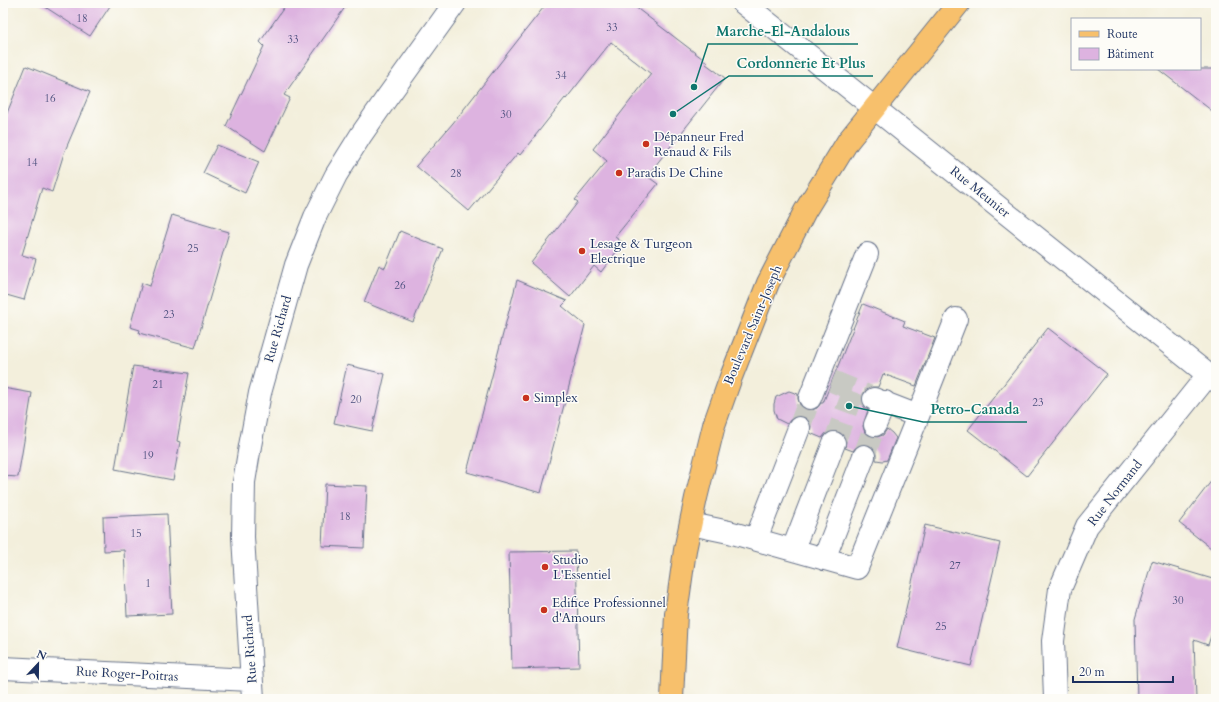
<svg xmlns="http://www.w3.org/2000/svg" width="1219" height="702" viewBox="0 0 1219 702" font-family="Cardo,serif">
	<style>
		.building { fill: #ddb3e0 }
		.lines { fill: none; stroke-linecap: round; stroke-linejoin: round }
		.minor-tunnel { stroke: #c8c9c3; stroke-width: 22; stroke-dasharray: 22 11; stroke-linecap: butt }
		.minor-casing { stroke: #67728a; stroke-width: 24 }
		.major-casing { stroke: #67728a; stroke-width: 24 }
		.minor { stroke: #fff; stroke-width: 22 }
		.major { stroke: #f7c06c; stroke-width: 22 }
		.poi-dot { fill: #c8321e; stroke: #fdfcf7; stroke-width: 1.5 }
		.labels { text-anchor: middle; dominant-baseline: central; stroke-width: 3; stroke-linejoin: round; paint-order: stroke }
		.number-label { font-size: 11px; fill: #4c507e }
		.poi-label { font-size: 13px; fill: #1b2f5e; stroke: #fdfcf7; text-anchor: start }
		.street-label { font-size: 13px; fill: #1b2f5e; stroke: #fdfcf7 }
		.leader { fill: none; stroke: #0f766e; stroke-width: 1.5 }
		.callout-dot { fill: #0f766e; stroke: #fdfcf7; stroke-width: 1.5 }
		.callout-label { font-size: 14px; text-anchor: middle; font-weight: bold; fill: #0f766e; stroke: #fdfcf7; stroke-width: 3; stroke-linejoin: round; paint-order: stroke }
	</style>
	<rect width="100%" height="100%" fill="#fdfcf7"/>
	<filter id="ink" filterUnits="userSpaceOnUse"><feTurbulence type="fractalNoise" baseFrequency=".025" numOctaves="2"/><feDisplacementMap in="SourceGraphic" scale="8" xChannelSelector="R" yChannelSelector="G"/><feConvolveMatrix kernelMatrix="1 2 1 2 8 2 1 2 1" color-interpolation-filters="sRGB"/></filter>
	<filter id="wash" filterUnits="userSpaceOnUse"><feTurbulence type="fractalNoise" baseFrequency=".012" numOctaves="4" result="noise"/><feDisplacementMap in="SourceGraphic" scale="16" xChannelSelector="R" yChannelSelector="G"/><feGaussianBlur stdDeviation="0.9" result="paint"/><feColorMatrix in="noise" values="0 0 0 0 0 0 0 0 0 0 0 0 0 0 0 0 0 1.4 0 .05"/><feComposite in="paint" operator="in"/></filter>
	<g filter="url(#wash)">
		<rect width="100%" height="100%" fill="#f3efdc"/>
		<g id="blocks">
			<path class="building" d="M 39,3 L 112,3 L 90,36 Z
				M 287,3 L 348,3 L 284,95 L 290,98 L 265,151 L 226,126 L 264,46 L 260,42 Z
				M 547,3 L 630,3 L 707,62 L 706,64 L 725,78 L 647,176 L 658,184 L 615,237 L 623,243 L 601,272 L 594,266 L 570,297 L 531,263 L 578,202 L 575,200 L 607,161 L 593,149 L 651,74 L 611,42 L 566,99 L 565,98 L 520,155 L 518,153 L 469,211 L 416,166 L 453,123 Z
				M 26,66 L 90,92 L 64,153 L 52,192 L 42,188 L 22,255 L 36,259 L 24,300 L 3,294 L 3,123 Z
				M 1158,69 L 1216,69 L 1216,114 Z
				M 217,145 L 259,162 L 245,193 L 203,173 Z
				M 172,215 L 229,232 L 195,348 L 139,333 L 140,330 L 130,327 L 142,283 L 150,286 Z
				M 400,231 L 443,249 L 413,322 L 364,302 L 379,265 L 385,268 Z
				M 517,280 L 567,301 L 562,306 L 585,325 L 541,493 L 467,472 Z
				M 863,304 L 905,321 L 903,326 L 935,338 L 916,386 L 883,374 L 878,387 L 872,387 L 866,390 L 863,394 L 862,401 L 864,407 L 868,410 L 863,426 L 865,433 L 870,437 L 877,437 L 883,435 L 887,429 L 892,433 L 896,438 L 887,460 L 883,461 L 876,460 L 876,454 L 874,449 L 869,445 L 862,444 L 857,446 L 853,451 L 845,448 L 846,441 L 844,435 L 839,432 L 832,431 L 826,433 L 822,438 L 810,433 L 811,426 L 808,420 L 804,417 L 797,416 L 791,419 L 787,424 L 777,419 L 774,410 L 774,404 L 776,397 L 789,391 L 798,394 L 798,399 L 800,405 L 806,410 L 812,410 L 817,408 L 821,403 L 823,403 Z
				M 1048,328 L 1107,374 L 1027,476 L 968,430 Z
				M 347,365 L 385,374 L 372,431 L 334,423 Z
				M 133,366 L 189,373 L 177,441 L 180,442 L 173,480 L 115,469 Z
				M 3,388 L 32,393 L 18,477 L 3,476 Z
				M 1216,475 L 1216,552 L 1179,523 Z
				M 325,484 L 367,486 L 364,548 L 322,546 Z
				M 167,514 L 172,614 L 127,616 L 124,550 L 104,551 L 103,517 Z
				M 925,525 L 1000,543 L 971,666 L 897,648 Z
				M 576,551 L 579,667 L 512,669 L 509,552 Z
				M 1152,561 L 1216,580 L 1216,620 L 1208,645 L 1194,640 L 1196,699 L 1137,699 L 1135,619 Z"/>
		</g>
	</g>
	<g filter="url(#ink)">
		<use href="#blocks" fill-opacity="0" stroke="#67728a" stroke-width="1"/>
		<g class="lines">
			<path class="minor-tunnel" d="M 832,381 L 868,396
				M 799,428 L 810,398
				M 834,443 L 854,390
				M 864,456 L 875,425"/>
			<g class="minor-casing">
				<path id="minor" d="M 743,3 L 1216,381
					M 810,398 L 867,254
					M 918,416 L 956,319
					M 875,425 L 885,402
					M 691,524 L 729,532 L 857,568 L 918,416 L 874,399
					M 756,539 L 799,428
					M 793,549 L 834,443
					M 824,559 L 864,456
					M 3,668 L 251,680
					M 253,699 L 243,537 L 244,482 L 250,446 L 260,393 L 296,265 L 315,217 L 336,175 L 361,135 L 386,99 L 455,3
					M 1055,699 L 1053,641 L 1060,589 L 1087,526 L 1208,375"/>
			</g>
			<g class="major-casing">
				<path id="major" d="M 672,699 L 676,614 L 685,550 L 696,498 L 714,425 L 731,377 L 768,283 L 805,211 L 848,141 L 959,3"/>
			</g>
			<use href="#minor" class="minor"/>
			<use href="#major" class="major"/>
		</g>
	</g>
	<g class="poi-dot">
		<circle cx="646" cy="144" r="4"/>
		<circle cx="619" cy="173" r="4"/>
		<circle cx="582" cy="251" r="4"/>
		<circle cx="526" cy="398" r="4"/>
		<circle cx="545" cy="567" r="4"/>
		<circle cx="544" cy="610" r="4"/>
	</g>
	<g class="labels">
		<g class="number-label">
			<text x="82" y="18">18</text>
			<text x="612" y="27">33</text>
			<text x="293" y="39">33</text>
			<text x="561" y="75">34</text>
			<text x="50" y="98">16</text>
			<text x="506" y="114">30</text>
			<text x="32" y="162">14</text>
			<text x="456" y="173">28</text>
			<text x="193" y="248">25</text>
			<text x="400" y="285">26</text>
			<text x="169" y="314">23</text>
			<text x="158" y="384">21</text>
			<text x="356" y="399">20</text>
			<text x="1038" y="402">23</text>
			<text x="148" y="455">19</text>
			<text x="345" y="516">18</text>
			<text x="136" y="533">15</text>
			<text x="955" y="565">27</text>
			<text x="148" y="583">1</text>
			<text x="1178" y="600">30</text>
			<text x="941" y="626">25</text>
		</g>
		<g class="poi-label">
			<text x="654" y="137">Dépanneur Fred<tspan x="654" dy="15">Renaud &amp; Fils</tspan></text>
			<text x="627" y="173">Paradis De Chine</text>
			<text x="590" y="244">Lesage &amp; Turgeon<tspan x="590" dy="15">Electrique</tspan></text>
			<text x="534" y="398">Simplex</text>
			<text x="553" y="560">Studio<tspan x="553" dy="15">L'Essentiel</tspan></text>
			<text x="552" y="603">Edifice Professionnel<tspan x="552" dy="15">d'Amours</tspan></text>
		</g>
		<g class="street-label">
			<text transform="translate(980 192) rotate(39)">Rue Meunier</text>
			<text transform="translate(753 325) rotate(-67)">Boulevard Saint-Joseph</text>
			<text transform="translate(278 329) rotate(-74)">Rue Richard</text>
			<text transform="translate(1115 493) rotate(-52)">Rue Normand</text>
			<text transform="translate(250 649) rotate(-94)">Rue Richard</text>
			<text transform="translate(127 674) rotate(3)">Rue Roger-Poitras</text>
		</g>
	</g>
	<path class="leader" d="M694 87L708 44H858M673 114L729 76H873M849 406L923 422H1027"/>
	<g class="callout-dot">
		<circle cx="694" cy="87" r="4"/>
		<circle cx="673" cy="114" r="4"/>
		<circle cx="849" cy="406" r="4"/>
	</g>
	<g class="callout-label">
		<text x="783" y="36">Marche-El-Andalous</text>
		<text x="801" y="68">Cordonnerie Et Plus</text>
		<text x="975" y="414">Petro-Canada</text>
	</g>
	<rect width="1219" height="702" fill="none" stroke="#fdfcf7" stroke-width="16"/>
	<rect x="1071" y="18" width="130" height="52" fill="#fdfcf7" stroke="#a3aaba"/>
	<rect x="1079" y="31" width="20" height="6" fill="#f7c06c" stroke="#a3aaba"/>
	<text x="1107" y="38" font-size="12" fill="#1b2f5e">Route</text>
	<rect x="1079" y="48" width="20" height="12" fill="#ddb3e0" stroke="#a3aaba"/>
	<text x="1107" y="58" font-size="12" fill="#1b2f5e">Bâtiment</text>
	<g transform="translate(38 664) rotate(22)" stroke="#fdfcf7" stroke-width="3" paint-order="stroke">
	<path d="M0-3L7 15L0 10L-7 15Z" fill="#1b2f5e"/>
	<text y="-6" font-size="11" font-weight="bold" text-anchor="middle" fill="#1b2f5e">N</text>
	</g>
	<path d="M1073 676v6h100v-6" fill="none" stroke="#1b2f5e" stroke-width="2"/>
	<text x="1079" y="676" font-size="12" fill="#1b2f5e" stroke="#fdfcf7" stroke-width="3" paint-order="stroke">20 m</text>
</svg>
